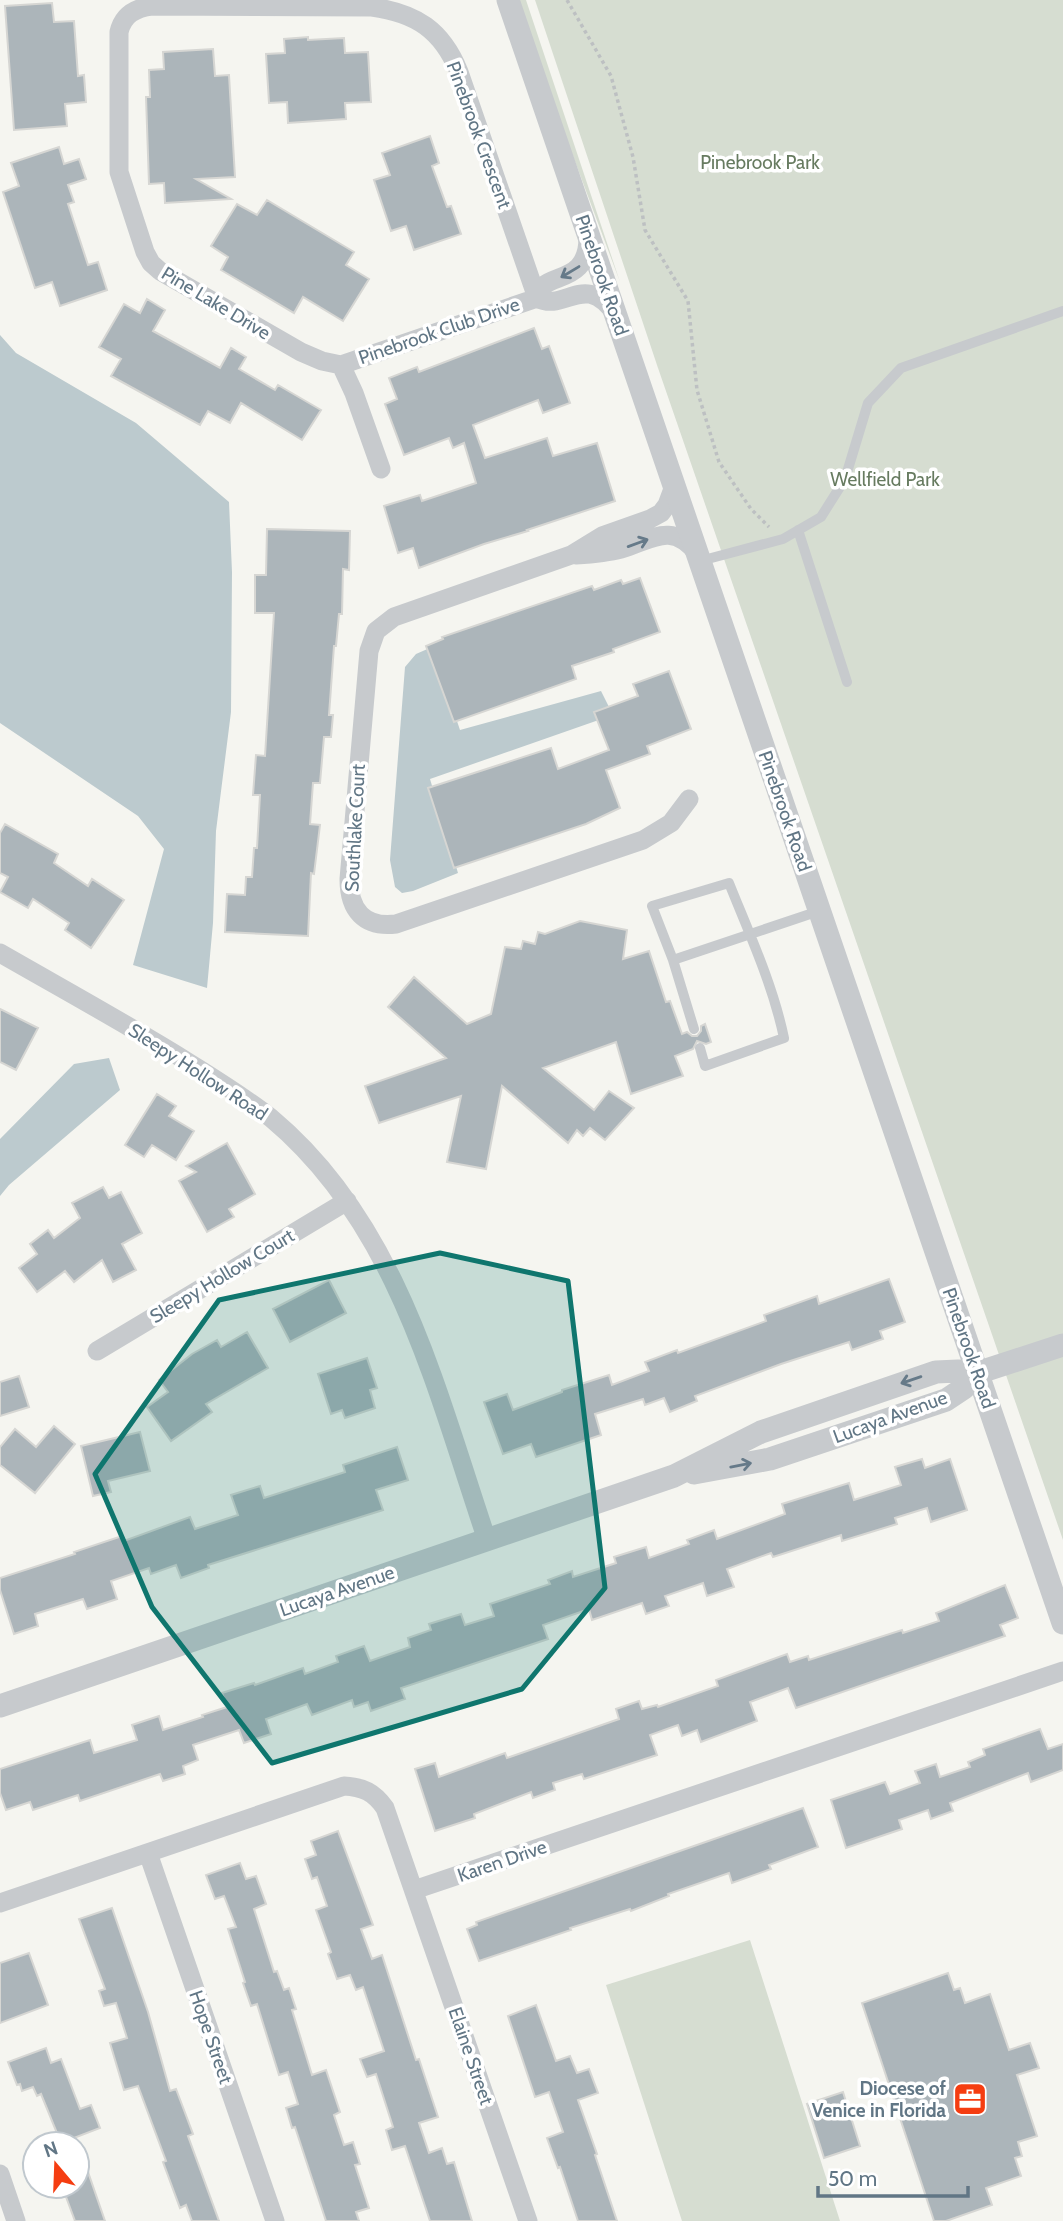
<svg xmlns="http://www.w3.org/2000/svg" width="1063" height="2221" viewBox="0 0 1063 2221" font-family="Cabin,sans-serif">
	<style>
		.green { fill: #d6ddd1 }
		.water { fill: #bccace }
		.building { fill: #acb5ba; stroke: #d6d6d3; stroke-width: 2 }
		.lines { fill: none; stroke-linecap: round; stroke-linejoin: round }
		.path { stroke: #bdc0c2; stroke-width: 3.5; stroke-dasharray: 3.5 3.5; stroke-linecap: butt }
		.service { stroke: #c7cacd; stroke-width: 10 }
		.minor { stroke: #c7cacd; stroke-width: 19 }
		.tertiary { stroke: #c7cacd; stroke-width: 23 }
		.oneway { stroke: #667a89 }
		.marked { fill: #0f766e; fill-opacity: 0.2; stroke: #0f766e; stroke-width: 5; stroke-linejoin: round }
		.labels { text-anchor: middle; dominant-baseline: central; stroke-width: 7; stroke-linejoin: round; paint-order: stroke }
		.street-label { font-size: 19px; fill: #617685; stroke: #fff }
		.park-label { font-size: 19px; fill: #677b60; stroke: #fff }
		.poi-label { font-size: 19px; font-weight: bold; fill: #617685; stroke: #fff; text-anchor: end }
	</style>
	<rect width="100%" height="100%" fill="#f5f5f0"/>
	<path class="green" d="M 519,0 L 526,0 L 620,282 L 561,124 Z
		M 535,0 L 1063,0 L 1063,1540 L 658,368 Z
		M 750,1940 L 840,2221 L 682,2221 L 606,1985 Z"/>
	<path class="water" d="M 0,335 L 16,353 L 136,423 L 229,502 L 232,572 L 231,712 L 216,831 L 213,923 L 207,988 L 133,965 L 164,849 L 138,816 L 0,723 Z
		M 432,647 L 460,730 L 601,691 L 613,715 L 430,779 L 458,873 L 413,891 L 402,893 L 395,887 L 390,860 L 405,667 L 416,654 Z
		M 109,1058 L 120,1090 L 9,1185 L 0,1196 L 0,1139 L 74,1064 Z"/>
	<path class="building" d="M 52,3 L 54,22 L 74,21 L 78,76 L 84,75 L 86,102 L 65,104 L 67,126 L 14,130 L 5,6 Z
		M 308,37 L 308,40 L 344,38 L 345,53 L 368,52 L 371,102 L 345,103 L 346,119 L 288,123 L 287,102 L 269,103 L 266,54 L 285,53 L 284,39 Z
		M 213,49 L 215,76 L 229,75 L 235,177 L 196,179 L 231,199 L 165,203 L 164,183 L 149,184 L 146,97 L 150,97 L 149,70 L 164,69 L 163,52 Z
		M 430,136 L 439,163 L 432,166 L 447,207 L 451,206 L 461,234 L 414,250 L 406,226 L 391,231 L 374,180 L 390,175 L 382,153 Z
		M 59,147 L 64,164 L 79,159 L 86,179 L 68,185 L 74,202 L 68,204 L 88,265 L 98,262 L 107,290 L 60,306 L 52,282 L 35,288 L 3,192 L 19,186 L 11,163 Z
		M 267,200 L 354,252 L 346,265 L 369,279 L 343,321 L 303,297 L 294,313 L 221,270 L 228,257 L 211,246 L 237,204 L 257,215 Z
		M 147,299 L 165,310 L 153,331 L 220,368 L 231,348 L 246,357 L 239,369 L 275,390 L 278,385 L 321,410 L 302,440 L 241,403 L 230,423 L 208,411 L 200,425 L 111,376 L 121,359 L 99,347 L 124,304 L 140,313 Z
		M 534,328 L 542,349 L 549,346 L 570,403 L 543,413 L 538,400 L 473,425 L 485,458 L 547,438 L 553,456 L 597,443 L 615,501 L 527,530 L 528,531 L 484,544 L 419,568 L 413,548 L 398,553 L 384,506 L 420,495 L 422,501 L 476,483 L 464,443 L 453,448 L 449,438 L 404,455 L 385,404 L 397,399 L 389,378 L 417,367 L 419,372 Z
		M 267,529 L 350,531 L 349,570 L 343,569 L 342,614 L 339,614 L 336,646 L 334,646 L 329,715 L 333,715 L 331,737 L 324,737 L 320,783 L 313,783 L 310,824 L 320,825 L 314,874 L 311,873 L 308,936 L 225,932 L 227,894 L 245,895 L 246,877 L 252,877 L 254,848 L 257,848 L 260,795 L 253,795 L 256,755 L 265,756 L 274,613 L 255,613 L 255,575 L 266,575 Z
		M 640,578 L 660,632 L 613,649 L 614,652 L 572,666 L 576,679 L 454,722 L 426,646 L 443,639 L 442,637 L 592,586 L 594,590 L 621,580 L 623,584 Z
		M 669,671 L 691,729 L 647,746 L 650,754 L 606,770 L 620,808 L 586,824 L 454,868 L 428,788 L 551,748 L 558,769 L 609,750 L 594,712 L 638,696 L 633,684 Z
		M 5,824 L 58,854 L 54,863 L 88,886 L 92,879 L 124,900 L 91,948 L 65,930 L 69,923 L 33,899 L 28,908 L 0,892 L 8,877 L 0,873 L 0,833 Z
		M 580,921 L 627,930 L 623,959 L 649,951 L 666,1002 L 670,1001 L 682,1034 L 687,1032 L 692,1036 L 697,1036 L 701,1031 L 701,1026 L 705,1024 L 711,1042 L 706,1044 L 697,1041 L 693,1049 L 675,1056 L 683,1076 L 631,1094 L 616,1042 L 543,1068 L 594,1110 L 609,1091 L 634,1108 L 605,1140 L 590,1128 L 583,1136 L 577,1130 L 568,1143 L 502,1086 L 486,1169 L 447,1162 L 461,1096 L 379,1123 L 365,1086 L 446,1058 L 388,1007 L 414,977 L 467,1024 L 491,1014 L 505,947 L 521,949 L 523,941 L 535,944 L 538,932 L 545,934 Z
		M 0,1009 L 38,1028 L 16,1070 L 0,1062 Z
		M 157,1094 L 176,1106 L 169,1116 L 194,1131 L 176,1160 L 152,1145 L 144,1157 L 125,1145 Z
		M 227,1143 L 255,1194 L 229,1209 L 234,1217 L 207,1232 L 179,1181 L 196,1172 L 186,1166 Z
		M 103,1187 L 109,1198 L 121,1192 L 142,1233 L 122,1244 L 136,1270 L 113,1282 L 102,1260 L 74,1282 L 65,1271 L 37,1292 L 19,1268 L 37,1254 L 30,1244 L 48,1230 L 54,1238 L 80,1218 L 72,1203 Z
		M 889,1279 L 905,1322 L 880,1331 L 883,1339 L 852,1350 L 849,1342 L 781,1364 L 695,1396 L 697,1401 L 670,1412 L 664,1398 L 645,1405 L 643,1399 L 595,1414 L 601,1435 L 536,1457 L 531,1444 L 503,1454 L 484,1402 L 507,1394 L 513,1410 L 562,1392 L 562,1390 L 609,1375 L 612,1385 L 649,1371 L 645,1362 L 677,1350 L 678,1353 L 766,1321 L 764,1315 L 817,1296 L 819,1304 Z
		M 329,1280 L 346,1313 L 290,1342 L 273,1309 Z
		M 247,1332 L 268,1368 L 206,1404 L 212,1412 L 171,1441 L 147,1407 L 168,1392 L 159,1380 L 192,1354 L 217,1340 L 221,1347 Z
		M 367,1358 L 377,1388 L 370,1390 L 375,1408 L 345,1418 L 342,1410 L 331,1414 L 318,1374 Z
		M 19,1376 L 29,1407 L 0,1416 L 0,1382 Z
		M 54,1426 L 75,1444 L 35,1493 L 0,1465 L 0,1447 L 15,1429 L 36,1447 Z
		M 140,1432 L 150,1471 L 108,1481 L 111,1492 L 93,1496 L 81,1446 Z
		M 397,1447 L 408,1480 L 376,1490 L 383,1510 L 208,1565 L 209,1568 L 181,1578 L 176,1565 L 151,1574 L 149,1568 L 111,1581 L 117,1599 L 87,1609 L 83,1599 L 35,1614 L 38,1626 L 14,1634 L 0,1590 L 0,1578 L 75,1554 L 74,1552 L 122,1536 L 124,1541 L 190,1517 L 195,1529 L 238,1515 L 231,1495 L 260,1486 L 264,1498 L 345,1472 L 343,1465 Z
		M 922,1459 L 925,1468 L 950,1459 L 967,1510 L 931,1522 L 927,1508 L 895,1518 L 897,1524 L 842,1541 L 841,1535 L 773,1557 L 771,1553 L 727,1569 L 734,1587 L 707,1596 L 703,1583 L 665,1596 L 669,1606 L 646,1614 L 642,1603 L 592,1620 L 589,1609 L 543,1625 L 548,1639 L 401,1688 L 405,1699 L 371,1711 L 368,1702 L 354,1707 L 352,1700 L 312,1715 L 307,1704 L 266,1719 L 271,1734 L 244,1743 L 239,1730 L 193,1745 L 198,1760 L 183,1766 L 185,1774 L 163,1781 L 160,1774 L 80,1801 L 78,1795 L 33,1810 L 30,1802 L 6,1810 L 0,1793 L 0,1769 L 90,1740 L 94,1753 L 137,1740 L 132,1725 L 159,1716 L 163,1730 L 203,1717 L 202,1715 L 227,1707 L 222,1693 L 254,1683 L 255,1685 L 303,1668 L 305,1674 L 338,1662 L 336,1656 L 364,1646 L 370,1661 L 410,1647 L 408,1638 L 431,1630 L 429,1624 L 461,1614 L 465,1625 L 494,1616 L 490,1604 L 550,1584 L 548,1580 L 572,1571 L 573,1577 L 616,1563 L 614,1557 L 646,1547 L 649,1558 L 689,1544 L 687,1540 L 714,1530 L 717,1539 L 785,1514 L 782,1504 L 849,1483 L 854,1500 L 901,1485 L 895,1467 Z
		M 1005,1585 L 1018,1618 L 1000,1625 L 1005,1636 L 796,1708 L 788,1688 L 750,1702 L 757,1721 L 701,1742 L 697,1730 L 682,1736 L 678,1725 L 650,1735 L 657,1755 L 584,1779 L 582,1774 L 553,1783 L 555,1790 L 533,1798 L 531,1792 L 474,1814 L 475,1818 L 435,1831 L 415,1769 L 435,1763 L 439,1777 L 505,1753 L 507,1758 L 619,1719 L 616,1709 L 639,1701 L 642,1709 L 657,1705 L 658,1707 L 718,1686 L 716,1680 L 787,1654 L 790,1662 L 808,1656 L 809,1660 L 902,1630 L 903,1633 L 939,1621 L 936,1613 Z
		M 1040,1729 L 1048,1749 L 1063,1744 L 1063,1770 L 1031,1782 L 1028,1773 L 950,1803 L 953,1811 L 931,1819 L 928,1810 L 899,1820 L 902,1829 L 846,1848 L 831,1800 L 885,1782 L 890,1794 L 920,1783 L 915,1771 L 936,1764 L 940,1777 L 970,1767 L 968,1762 L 985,1755 L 983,1749 Z
		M 803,1808 L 818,1847 L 769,1865 L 771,1869 L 732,1883 L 729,1873 L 668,1894 L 669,1896 L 631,1911 L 630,1909 L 570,1928 L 571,1930 L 479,1961 L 467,1929 L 477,1925 L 476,1922 Z
		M 338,1831 L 373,1925 L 361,1929 L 372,1959 L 382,1955 L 416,2060 L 419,2059 L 438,2117 L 419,2123 L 429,2153 L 442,2148 L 447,2164 L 454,2162 L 472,2221 L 430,2221 L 405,2146 L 392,2150 L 386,2130 L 393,2127 L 376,2074 L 367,2077 L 360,2059 L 384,2051 L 363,1987 L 356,1990 L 350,1975 L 337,1979 L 328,1954 L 331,1952 L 316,1910 L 327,1906 L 317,1877 L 312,1879 L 305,1859 L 316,1855 L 311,1841 Z
		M 240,1863 L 246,1879 L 256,1876 L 266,1904 L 254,1909 L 274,1972 L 277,1971 L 284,1990 L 289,1988 L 296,2009 L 292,2010 L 312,2075 L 326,2070 L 340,2112 L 334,2115 L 344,2145 L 353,2142 L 360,2164 L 355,2165 L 369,2208 L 356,2212 L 359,2221 L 326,2221 L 295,2127 L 292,2128 L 286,2108 L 298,2104 L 288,2072 L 279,2075 L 257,2004 L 251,2006 L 243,1983 L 245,1982 L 228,1929 L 236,1927 L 224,1896 L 215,1899 L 206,1875 Z
		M 112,1908 L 148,2012 L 170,2091 L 176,2089 L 193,2134 L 188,2136 L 219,2221 L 192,2221 L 186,2205 L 180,2208 L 163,2162 L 166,2161 L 138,2086 L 124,2090 L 110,2043 L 127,2038 L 116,2003 L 104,2006 L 99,1991 L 105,1989 L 79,1919 Z
		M 29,1953 L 48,2005 L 0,2023 L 0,1963 Z
		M 948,1973 L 954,1990 L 960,1988 L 965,2003 L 990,1994 L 1009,2050 L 1030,2043 L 1039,2068 L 1017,2075 L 1037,2136 L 1018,2142 L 1022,2156 L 1015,2158 L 1021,2176 L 986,2188 L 992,2205 L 946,2221 L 934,2221 L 862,2003 Z
		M 536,2005 L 556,2061 L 570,2056 L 577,2073 L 589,2069 L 598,2093 L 578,2100 L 597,2154 L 595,2155 L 617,2221 L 578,2221 L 560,2167 L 558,2168 L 547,2138 L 563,2132 L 549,2092 L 535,2097 L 508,2016 Z
		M 46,2048 L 51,2063 L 61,2059 L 80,2109 L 91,2105 L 100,2128 L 61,2143 L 41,2094 L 37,2096 L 33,2087 L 22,2091 L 20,2084 L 17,2085 L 8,2062 Z
		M 843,2092 L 860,2146 L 824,2158 L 807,2104 Z
		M 77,2146 L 79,2146 L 105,2221 L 75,2221 L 62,2186 L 77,2186 Z"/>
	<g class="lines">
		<path class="path" d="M 567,0 L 611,76 L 633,157 L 645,230 L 688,301 L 697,390 L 719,462 L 751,509 L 769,527"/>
		<path class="service" d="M 798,530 L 847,682
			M 700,561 L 783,539 L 821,517 L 845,479 L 868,403 L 901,368 L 1063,311
			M 673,960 L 694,1029
			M 700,1048 L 705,1066 L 784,1038 C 773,985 749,933 729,883 L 652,906 L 673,960 L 819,911"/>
		<path class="minor" d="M 537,298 C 540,269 589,289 588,236
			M 341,365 L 537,298 C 566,313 584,270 616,315
			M 381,469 L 354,393 L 341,365 L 322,361 L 301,352 L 160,271 L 151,263 L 145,252 L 119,172 L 119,32 C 123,15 135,8 152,6 L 372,7 C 416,13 442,30 459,72 L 537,298
			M 674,486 L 667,505 L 661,513 L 650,519 L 602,536 L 571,555 L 394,617 L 376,631 L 369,651 L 349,879 C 349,910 364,928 396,924 L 643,840 L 671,823 L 689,799
			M 576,555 C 591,554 606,553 621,549 C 652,540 671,521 697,553
			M 0,953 C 61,988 123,1022 183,1059 C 213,1078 243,1096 271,1118 C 398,1224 436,1390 487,1540
			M 97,1351 L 347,1201
			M 148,1853 L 275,2221
			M 414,1890 L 1063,1671
			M 0,1903 L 344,1786 C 363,1787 374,1792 385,1808 L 528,2221
			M 0,2174 L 16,2221"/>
		<path class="tertiary" d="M 508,0 L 1063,1623
			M 694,1473 L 770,1459 L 946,1400 L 964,1388 L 977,1373
			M 0,1706 L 674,1476 L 761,1432 L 936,1372 L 958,1371 L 977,1373 L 1063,1345"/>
	</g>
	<defs><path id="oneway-shaft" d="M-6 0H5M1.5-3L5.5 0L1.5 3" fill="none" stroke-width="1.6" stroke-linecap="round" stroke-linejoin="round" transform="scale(1.75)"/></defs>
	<g class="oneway">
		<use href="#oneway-shaft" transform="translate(570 272) rotate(149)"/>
		<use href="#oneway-shaft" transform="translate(638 543) rotate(-20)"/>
		<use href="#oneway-shaft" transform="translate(911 1380) rotate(161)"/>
		<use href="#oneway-shaft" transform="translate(741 1465) rotate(-11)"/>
	</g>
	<path class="marked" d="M 440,1253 L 568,1281 L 605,1588 L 522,1689 L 272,1763 L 152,1607 L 95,1474 L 219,1300 Z"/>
	<defs>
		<g id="office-square" transform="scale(1.75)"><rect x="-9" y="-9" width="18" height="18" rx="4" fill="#f53d11" stroke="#fff"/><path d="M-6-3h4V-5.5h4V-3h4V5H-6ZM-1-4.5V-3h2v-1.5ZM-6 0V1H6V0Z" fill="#fff"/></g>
	</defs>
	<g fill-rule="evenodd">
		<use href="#office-square" x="970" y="2099"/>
	</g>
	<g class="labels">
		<g class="street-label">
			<text transform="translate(479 135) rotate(70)">Pinebrook Crescent</text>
			<text transform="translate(602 275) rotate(71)">Pinebrook Road</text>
			<text transform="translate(216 303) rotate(31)">Pine Lake Drive</text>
			<text transform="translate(439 331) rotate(-19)">Pinebrook Club Drive</text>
			<text transform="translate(785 811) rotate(71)">Pinebrook Road</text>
			<text transform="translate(355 828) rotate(-87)">Southlake Court</text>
			<text transform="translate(198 1072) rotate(33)">Sleepy Hollow Road</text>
			<text transform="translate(222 1276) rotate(-31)">Sleepy Hollow Court</text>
			<text transform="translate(969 1348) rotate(71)">Pinebrook Road</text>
			<text transform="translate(890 1417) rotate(-20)">Lucaya Avenue</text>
			<text transform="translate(337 1591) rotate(-19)">Lucaya Avenue</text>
			<text transform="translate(502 1861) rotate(-19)">Karen Drive</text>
			<text transform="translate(211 2037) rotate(71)">Hope Street</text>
			<text transform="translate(471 2056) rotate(71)">Elaine Street</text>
		</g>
		<g class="park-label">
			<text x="760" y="162">Pinebrook Park</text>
			<text x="885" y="479">Wellfield Park</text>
		</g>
		<g class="poi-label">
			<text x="946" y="2088">Diocese of<tspan x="946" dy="22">Venice in Florida</tspan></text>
		</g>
	</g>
	<g transform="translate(56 2165) rotate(341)"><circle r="33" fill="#ffffff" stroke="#c0c8ce" stroke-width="2"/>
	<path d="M0-5L12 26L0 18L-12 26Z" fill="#f53d11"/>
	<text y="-10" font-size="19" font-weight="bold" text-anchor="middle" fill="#617685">N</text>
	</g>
	<path d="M818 2186v10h150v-10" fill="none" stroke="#617685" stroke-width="3.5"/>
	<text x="828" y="2186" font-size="21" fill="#617685" stroke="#ffffff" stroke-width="5" paint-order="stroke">50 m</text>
</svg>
